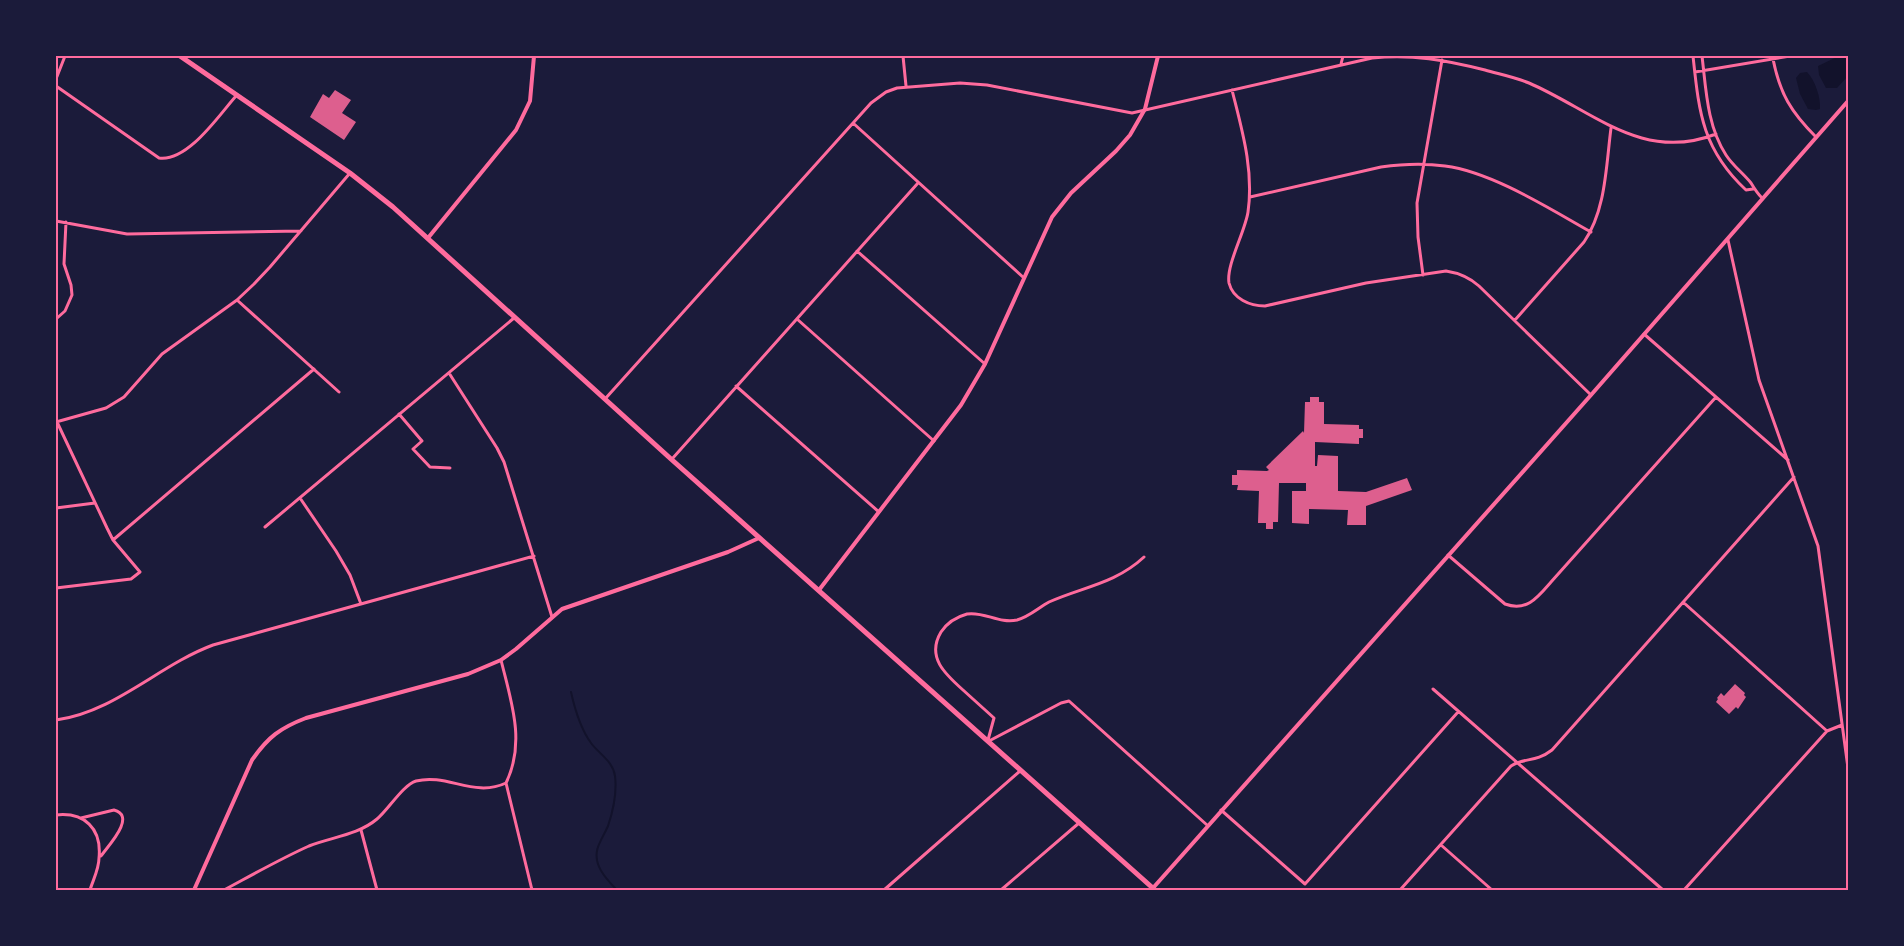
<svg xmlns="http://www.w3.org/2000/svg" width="1904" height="946" viewBox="0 0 1904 946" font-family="'Archivo Narrow',sans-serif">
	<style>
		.water { fill: #12122b }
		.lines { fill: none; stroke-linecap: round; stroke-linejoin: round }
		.stream { stroke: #12122b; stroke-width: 2 }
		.building { fill: #dd5f8e }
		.minor { stroke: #ff6b9d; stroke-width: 3 }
		.tertiary { stroke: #ff6b9d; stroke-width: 4 }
		.primary { stroke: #ff6b9d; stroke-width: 5 }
		.neatline { fill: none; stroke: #ff6b9d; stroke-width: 2 }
	</style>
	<rect width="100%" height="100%" fill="#1b1b3a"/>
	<path class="water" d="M 1839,56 L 1848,56 L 1848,76 L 1837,88 L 1826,88 L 1819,75 L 1818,66 Z
		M 1807,72 C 1815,80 1821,98 1820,109 L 1816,110 L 1808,109 L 1800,94 L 1796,78 L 1800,73 Z"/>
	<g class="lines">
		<path class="stream" d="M 571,692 C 575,710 580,728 591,743 C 599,754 613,761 615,776 C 617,792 613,811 608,826 C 602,840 593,849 598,864 C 601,874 610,883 617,890"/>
	</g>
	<path class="building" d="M 335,90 L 351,100 L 342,113 L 356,122 L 344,140 L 310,117 L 323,94 L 329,98 Z
		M 1310,397 L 1319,397 L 1319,402 L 1324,402 L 1324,424 L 1359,425 L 1359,429 L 1363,429 L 1363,438 L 1359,438 L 1359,444 L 1315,442 L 1315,466 L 1317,466 L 1318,455 L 1338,456 L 1338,491 L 1366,492 L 1407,478 L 1412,490 L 1366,506 L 1366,525 L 1347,525 L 1348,510 L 1309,509 L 1309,524 L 1292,523 L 1292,491 L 1306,491 L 1306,483 L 1279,483 L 1278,522 L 1273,522 L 1273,529 L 1266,529 L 1266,523 L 1258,523 L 1259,491 L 1237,490 L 1238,485 L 1232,485 L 1232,475 L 1237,475 L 1237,470 L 1267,471 L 1269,470 L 1266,467 L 1303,431 L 1304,433 L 1305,402 L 1310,402 Z
		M 1735,684 L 1745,693 L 1744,695 L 1746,697 L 1738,709 L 1736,707 L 1729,714 L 1716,702 L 1718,699 L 1717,698 L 1721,693 L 1724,696 Z"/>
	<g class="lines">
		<path class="minor" d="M 903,56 L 906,86
			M 1693,56 C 1699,112 1702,149 1746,190 L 1753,189
			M 1702,56 C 1706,89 1707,126 1726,155 C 1733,166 1743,173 1751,183 C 1754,188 1757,193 1762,198
			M 1773,59 C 1780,94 1791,112 1816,137
			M 1341,64 L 1343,56
			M 1695,72 L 1790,56
			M 56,79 L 65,56
			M 56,86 L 159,158 C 188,162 219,115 236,96
			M 1232,90 C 1242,130 1254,170 1248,212 C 1245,232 1226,265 1229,283 C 1233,299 1250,306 1265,306 L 1366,283 L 1446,271 C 1459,273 1469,277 1479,286 L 1591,395
			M 853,123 L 1024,278
			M 1250,197 L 1381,167 C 1402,164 1424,163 1445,166 C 1492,172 1550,209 1591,232
			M 56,221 L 127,234 L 301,231
			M 1728,240 L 1759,380 L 1818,546 L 1848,768
			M 857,251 L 985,364
			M 1423,275 L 1418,237 L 1417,203 L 1442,60
			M 237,300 L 339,392
			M 56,319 L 65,311 L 72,295 L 71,285 L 64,264 L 66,222
			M 797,319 L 934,441
			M 1515,320 L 1584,242 C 1606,210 1606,166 1611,128
			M 1644,334 L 1788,460
			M 449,373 L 497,448 L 504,462 L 552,617
			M 736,386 L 879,512
			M 605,399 L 871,103 L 886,92 L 897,88 L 960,83 L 987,85 L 1132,113 L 1372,58 C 1413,54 1445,60 1485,70 C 1499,74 1515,77 1529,83 C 1592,110 1642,163 1716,134
			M 399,414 L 422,441 L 413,449 L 430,467 L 450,468
			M 56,422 L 106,408 L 124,397 L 162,354 L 237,300 L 254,284 L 270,267 L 350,173
			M 672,459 L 918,183
			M 300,498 L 336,551 L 350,575 L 361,604
			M 56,508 L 95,503
			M 265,527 L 514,318
			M 113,540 L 314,369
			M 1448,555 L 1505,604 C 1527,612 1538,597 1551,582 L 1716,397
			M 56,588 L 131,579 L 140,572 L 113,540 L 107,528 L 57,422
			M 1683,602 L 1827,731
			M 1433,689 L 1663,890
			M 56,720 C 115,712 159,665 213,645 L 534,556
			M 988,740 L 994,718 C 983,708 973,699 963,690 C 945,674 926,657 941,632 C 947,623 956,617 967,614 C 984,611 999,624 1017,620 C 1029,617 1038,608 1049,602 C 1082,587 1115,584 1144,557
			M 989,741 L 1061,703 L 1069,701 L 1207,825
			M 506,783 L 532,890
			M 1221,810 L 1305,884 L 1458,712
			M 56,815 C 84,812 102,828 99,858 C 99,869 93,880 90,890
			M 81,818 L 114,810 C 137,816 108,846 101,856
			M 361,830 L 377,890
			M 1441,845 L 1492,890
			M 224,890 C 252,875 280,859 309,846 C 332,837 358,835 377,819 C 388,810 403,785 416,781 C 447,773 474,798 506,783 C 526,742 511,701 501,660
			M 884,890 L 1020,771
			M 1001,890 L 1079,823
			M 1400,890 L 1511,766 C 1525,757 1535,763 1552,750 L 1794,477
			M 1684,890 L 1827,731 L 1842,725"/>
		<path class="tertiary" d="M 428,238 L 516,130 L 530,101 L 534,56
			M 819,590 L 961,405 L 985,364 L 1052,217 L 1071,193 L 1116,151 L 1130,135 L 1145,109 L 1158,56
			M 1153,888 L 1591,395 L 1848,101
			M 194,890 L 252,760 C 268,737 280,728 306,718 L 468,674 L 501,660 L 516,649 L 562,609 L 728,552 L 759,538"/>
		<path class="primary" d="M 180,56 L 350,173 L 393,207 L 671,459 L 1155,890"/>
	</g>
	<rect width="1904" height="946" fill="none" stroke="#1b1b3a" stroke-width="114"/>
	<rect x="57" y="57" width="1790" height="832" class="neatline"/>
</svg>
